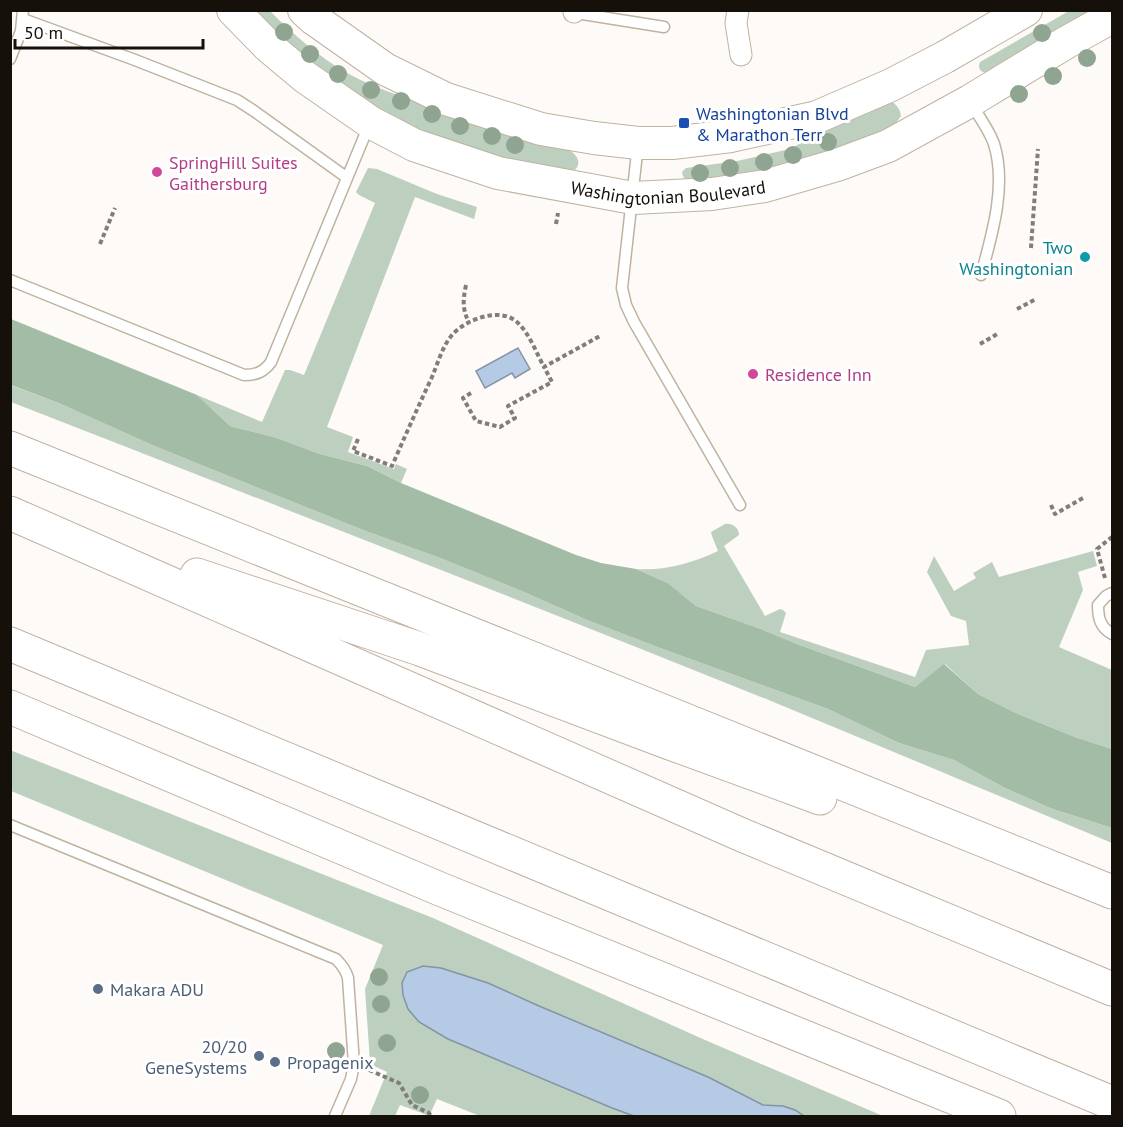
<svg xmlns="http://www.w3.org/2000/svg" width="1123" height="1127" viewBox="0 0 1123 1127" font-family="'PT Sans',sans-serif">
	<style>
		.green { fill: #bdd0bf }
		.forest { fill: #a2bca5 }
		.water { fill: #b5cbe5; stroke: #8593a3; stroke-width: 1.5 }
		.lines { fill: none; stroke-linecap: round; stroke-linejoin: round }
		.lane-casing { stroke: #bfb3a0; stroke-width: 13 }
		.street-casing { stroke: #bfb3a0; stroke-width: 23 }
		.secondary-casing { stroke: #bfb3a0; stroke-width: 34 }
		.highway-casing { stroke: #bfb3a0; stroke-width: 35 }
		.path { stroke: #817d78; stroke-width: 4; stroke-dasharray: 4.5 3; stroke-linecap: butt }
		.lane { stroke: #fff; stroke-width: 10 }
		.street { stroke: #fff; stroke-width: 21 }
		.secondary { stroke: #fff; stroke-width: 32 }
		.highway { stroke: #fff; stroke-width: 33 }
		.tree { fill: #90a591 }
		.transit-dot { fill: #1a4fb4; stroke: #fff; stroke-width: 2 }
		.hotel-dot { fill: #d1479c; stroke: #fff; stroke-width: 2 }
		.culture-dot { fill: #0f9aa8; stroke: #fff; stroke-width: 2 }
		.service-dot { fill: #5c6f8a; stroke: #fff; stroke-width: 2 }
		.labels { text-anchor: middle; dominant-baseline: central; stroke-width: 6; stroke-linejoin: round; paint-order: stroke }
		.transit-label { font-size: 18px; fill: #164399; stroke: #fff; text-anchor: start }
		.hotel-label { font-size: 18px; fill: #b23c85; stroke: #fff; text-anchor: start }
		.street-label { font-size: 18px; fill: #15110a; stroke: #fff }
		.culture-label { font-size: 18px; fill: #0d838f; stroke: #fff; text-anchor: end }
		.service-label { font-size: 18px; fill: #4e5e75; stroke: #fff; text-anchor: start }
	</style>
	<rect width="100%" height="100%" fill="#fdfaf7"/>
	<path class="green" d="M 249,11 L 270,11 C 293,34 320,58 349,74 C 378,90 412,100 444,110 C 483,122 523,135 563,147 C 581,154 585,168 565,176 L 429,137 L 339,87 Z
		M 1069,11 L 1100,11 L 989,73 C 981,73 977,69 980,62 Z
		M 889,100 C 896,104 900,108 901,116 L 893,127 L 884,133 L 804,162 L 744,175 L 688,182 C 684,179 683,177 682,172 L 686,168 L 737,161 L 790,149 L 879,101 Z
		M 368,168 L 377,169 L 437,194 L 477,207 L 474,219 L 415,197 L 327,427 L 353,437 L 348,452 L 394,469 L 396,464 L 407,469 L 401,483 L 367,466 L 320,454 L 274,437 L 230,426 L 197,395 L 262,422 L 285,370 L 290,370 L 304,375 L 375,203 L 359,195 L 356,192 Z
		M 10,385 L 61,404 L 152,445 L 221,473 L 363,530 L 440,558 L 524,592 L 587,620 L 660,648 L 828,709 L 899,743 L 954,760 L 1003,787 L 1050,808 L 1112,828 L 1112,843 C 999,796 885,748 771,701 C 518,599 264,501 11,402 Z
		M 725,524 C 732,523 739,528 739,535 L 724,546 L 765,616 L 780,609 L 783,610 L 786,613 L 780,632 L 915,677 L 926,650 L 969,645 L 966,621 L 951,616 L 927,572 L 934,556 L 954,591 L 976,578 L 973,573 L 992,562 L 999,577 L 1093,551 L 1097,566 L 1078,572 L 1083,590 L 1059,647 L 1112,670 L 1112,749 L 1075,737 L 1018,714 L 978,694 L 945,664 L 915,687 L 797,644 L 761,629 L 696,606 L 668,583 L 636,569 C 666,571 692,563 718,551 L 712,536 L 711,532 Z
		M 10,750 L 433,918 L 705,1040 L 883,1116 L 804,1116 L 795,1110 L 783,1106 L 763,1105 L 708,1077 L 539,1006 L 488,983 L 448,1039 L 634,1116 L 480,1116 L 437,1099 L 431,1112 L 427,1115 L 400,1105 L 395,1116 L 369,1116 L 387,1072 L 374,1066 L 370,1062 L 365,989 L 383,945 L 11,791 Z"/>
	<path class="forest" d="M 11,319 L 197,395 L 230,426 L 274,437 L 320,454 L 367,466 L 401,483 L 576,555 L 601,563 L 636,569 L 668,583 L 696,606 L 761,629 L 797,644 L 915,687 L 944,664 L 978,694 L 1018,714 L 1075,737 L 1112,749 L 1112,828 L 1050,808 L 1003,787 L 954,760 L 899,743 L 828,709 L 660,648 L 587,620 L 524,592 L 440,558 L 363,530 L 221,473 L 152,445 L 61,404 L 11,385 Z"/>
	<path class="water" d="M 518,348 L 530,369 L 515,378 L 512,373 L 485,388 L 476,371 Z
		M 423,966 L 441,968 L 488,983 L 539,1006 L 708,1077 L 763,1105 L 783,1106 L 795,1110 L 804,1116 L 634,1116 L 612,1108 L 448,1039 L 419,1022 L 408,1009 L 403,995 L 402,983 L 407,972 Z"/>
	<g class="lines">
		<g class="lane-casing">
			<path id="lane" d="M 570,12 L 664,27
				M 23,19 L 135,60 L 237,100 L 254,111 L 346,177
				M 10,59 L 21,31 L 23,10
				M 971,104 C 979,116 989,130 994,144 C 1007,185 992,235 981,275
				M 638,144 L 622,288 L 626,305 L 634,322 L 740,505
				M 10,280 L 244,375 C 256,375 264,372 271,362 L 369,125
				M 1112,593 L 1106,596 L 1098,605 C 1098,618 1100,627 1112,634
				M 10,825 L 336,959 C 342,965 346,970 348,978 L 354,1064 L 351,1079 L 335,1116"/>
		</g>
		<g class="street-casing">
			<path id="street" d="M 738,10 L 736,23 L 741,55
				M 574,12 L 575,10"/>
		</g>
		<g class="secondary-casing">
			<g id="secondary">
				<path id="s1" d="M 233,10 L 268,46 L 305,77 L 370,122 L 414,145 L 498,173 L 633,198 L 712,194 L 765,186 L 837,165 L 888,146 L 970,101 L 1067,42 L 1112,17"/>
				<path d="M 304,10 L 314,19 L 385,69 L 446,99 L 541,129 L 594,138 L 638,143 L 672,143 L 731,136 L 817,117 L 891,85 L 945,57 L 1026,10"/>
			</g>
		</g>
		<g class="highway-casing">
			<path id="highway" d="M 10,448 L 1112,892
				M 10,513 L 742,835 L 1112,989
				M 197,575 L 420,649 L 670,743 L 820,798
				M 10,644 L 1112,1103
				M 10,707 L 440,889 L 999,1116"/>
		</g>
		<path class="path" d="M 556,224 L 558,213
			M 100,244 L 115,208
			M 1031,248 L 1038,149
			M 466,285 C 463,300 462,308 469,323
			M 1017,309 L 1036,299
			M 980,344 L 999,333
			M 471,393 L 463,398 L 476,421 L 500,427 L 515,418 L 508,406 L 552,382 L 544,367
			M 358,439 L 353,451 L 392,466 C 405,436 418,407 432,377 C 438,363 442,347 452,335 C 466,319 501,306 518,323 C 529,333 537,354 544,367 L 600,336
			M 1051,505 L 1055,514 L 1083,498
			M 1105,578 L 1097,549 L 1112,537
			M 369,1070 L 399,1083 L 412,1105 L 429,1113 L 431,1116"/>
		<use href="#lane" class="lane"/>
		<use href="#street" class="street"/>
		<use href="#secondary" class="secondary"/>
		<use href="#highway" class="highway"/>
	</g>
	<g class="tree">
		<circle cx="284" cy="32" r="9"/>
		<circle cx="1042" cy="33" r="9"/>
		<circle cx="310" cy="54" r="9"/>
		<circle cx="1087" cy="58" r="9"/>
		<circle cx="338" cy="74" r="9"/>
		<circle cx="1053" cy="76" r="9"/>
		<circle cx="371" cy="90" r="9"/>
		<circle cx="1019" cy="94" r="9"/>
		<circle cx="401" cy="101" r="9"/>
		<circle cx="432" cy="114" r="9"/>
		<circle cx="460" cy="126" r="9"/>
		<circle cx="492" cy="136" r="9"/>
		<circle cx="828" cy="142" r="9"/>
		<circle cx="515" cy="145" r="9"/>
		<circle cx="793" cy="155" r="9"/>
		<circle cx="764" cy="162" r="9"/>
		<circle cx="730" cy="168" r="9"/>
		<circle cx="700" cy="173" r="9"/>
		<circle cx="379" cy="977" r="9"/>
		<circle cx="381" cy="1004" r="9"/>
		<circle cx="387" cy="1043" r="9"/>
		<circle cx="336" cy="1051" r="9"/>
		<circle cx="420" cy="1095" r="9"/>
	</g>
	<rect class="transit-dot" x="678" y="117" width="12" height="12" rx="3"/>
	<g class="hotel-dot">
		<circle cx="157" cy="172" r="6"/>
		<circle cx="753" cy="374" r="6"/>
	</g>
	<circle class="culture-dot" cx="1085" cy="257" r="6"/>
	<g class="service-dot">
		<circle cx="98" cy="989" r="6"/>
		<circle cx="259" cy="1056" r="6"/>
		<circle cx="275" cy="1062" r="6"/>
	</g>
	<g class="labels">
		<g class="transit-label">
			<text x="696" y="113">Washingtonian Blvd<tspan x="696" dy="21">&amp; Marathon Terr</tspan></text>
		</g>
		<g class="hotel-label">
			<text x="169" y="162">SpringHill Suites<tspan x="169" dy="21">Gaithersburg</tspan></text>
			<text x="765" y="374">Residence Inn</text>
		</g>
		<g class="street-label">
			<text stroke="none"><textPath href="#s1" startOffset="488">Washingtonian Boulevard</textPath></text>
		</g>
		<g class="culture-label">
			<text x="1073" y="247">Two<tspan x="1073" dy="21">Washingtonian</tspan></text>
		</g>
		<g class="service-label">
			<text x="110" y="989">Makara ADU</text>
			<text x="247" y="1046" text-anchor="end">20/20<tspan x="247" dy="21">GeneSystems</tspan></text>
			<text x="287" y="1062">Propagenix</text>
		</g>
	</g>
	<rect width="1123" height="1127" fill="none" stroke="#15110a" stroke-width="24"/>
	<path d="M15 39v9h188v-9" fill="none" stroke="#15110a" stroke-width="3"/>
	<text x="24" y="39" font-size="18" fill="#15110a" stroke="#ffffff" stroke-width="4.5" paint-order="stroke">50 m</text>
</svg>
